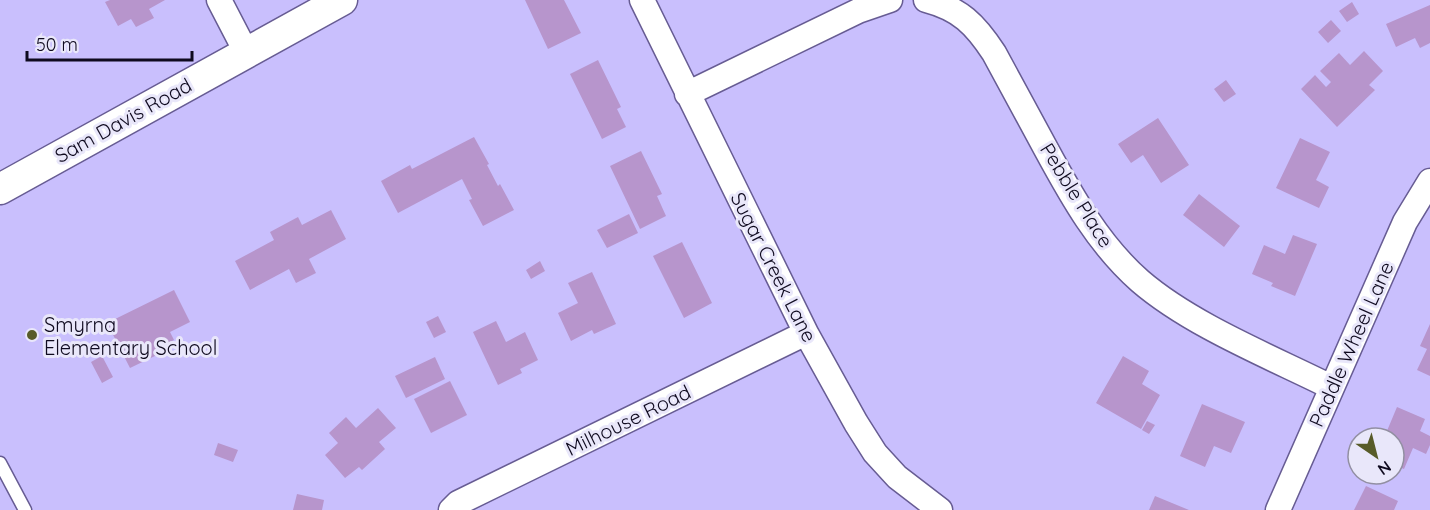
<svg xmlns="http://www.w3.org/2000/svg" width="1430" height="510" viewBox="0 0 1430 510" font-family="Quicksand,sans-serif">
	<style>
		.building { fill: #b795cc }
		.lines { fill: none; stroke-linecap: round; stroke-linejoin: round }
		.service-casing { stroke: #675c93; stroke-width: 15 }
		.minor-casing { stroke: #675c93; stroke-width: 27 }
		.tertiary-casing { stroke: #675c93; stroke-width: 33 }
		.service { stroke: #fff; stroke-width: 12 }
		.minor { stroke: #fff; stroke-width: 24 }
		.tertiary { stroke: #fff; stroke-width: 30 }
		.poi-dot { fill: #585b29; stroke: #e9e7fa; stroke-width: 2 }
		.labels { text-anchor: middle; dominant-baseline: central; stroke-width: 6; stroke-linejoin: round; paint-order: stroke }
		.street-label { font-size: 20px; fill: #0f0a1f; stroke: #e9e7fa }
		.poi-label { font-size: 20px; fill: #0f0a1f; stroke: #e9e7fa; text-anchor: start }
	</style>
	<rect width="100%" height="100%" fill="#c9bffd"/>
	<path class="building" d="M 110,0 L 165,0 L 149,9 L 154,18 L 136,27 L 131,19 L 118,26 L 105,2 Z
		M 525,0 L 564,0 L 581,33 L 548,49 Z
		M 1352,2 L 1359,14 L 1347,22 L 1339,11 Z
		M 1430,5 L 1430,43 L 1420,48 L 1415,38 L 1396,47 L 1386,24 Z
		M 1331,20 L 1341,31 L 1328,43 L 1318,32 Z
		M 1364,51 L 1383,71 L 1369,85 L 1375,90 L 1337,127 L 1301,89 L 1315,75 L 1326,87 L 1331,82 L 1320,71 L 1339,53 L 1350,65 Z
		M 598,60 L 621,107 L 617,109 L 626,127 L 602,139 L 570,74 Z
		M 1226,80 L 1236,94 L 1224,102 L 1214,89 Z
		M 1158,118 L 1189,165 L 1161,183 L 1143,155 L 1131,163 L 1118,144 Z
		M 474,137 L 489,164 L 487,165 L 498,186 L 500,184 L 514,210 L 483,226 L 469,200 L 472,199 L 462,179 L 398,213 L 381,181 L 410,165 L 412,169 Z
		M 1300,138 L 1330,152 L 1316,180 L 1329,187 L 1319,208 L 1276,188 Z
		M 641,151 L 662,194 L 657,196 L 666,216 L 640,229 L 610,166 Z
		M 1199,194 L 1240,226 L 1224,247 L 1183,215 Z
		M 331,210 L 346,239 L 309,259 L 316,273 L 296,283 L 289,269 L 250,290 L 235,261 L 274,240 L 270,232 L 298,217 L 302,225 Z
		M 629,214 L 638,233 L 607,248 L 597,230 Z
		M 1293,235 L 1317,244 L 1295,296 L 1271,286 L 1273,283 L 1252,274 L 1264,245 L 1285,254 Z
		M 682,242 L 712,303 L 684,318 L 653,256 Z
		M 540,261 L 545,271 L 531,279 L 526,270 Z
		M 592,272 L 616,324 L 594,334 L 592,330 L 571,341 L 558,313 L 578,303 L 568,283 Z
		M 174,290 L 190,322 L 170,332 L 174,340 L 154,350 L 157,355 L 130,368 L 107,323 Z
		M 438,316 L 446,332 L 434,338 L 426,322 Z
		M 496,321 L 506,342 L 525,332 L 538,360 L 520,369 L 522,373 L 498,385 L 473,332 Z
		M 1430,324 L 1430,376 L 1417,370 L 1427,349 L 1420,346 Z
		M 102,356 L 113,377 L 102,383 L 91,362 Z
		M 1123,356 L 1149,371 L 1142,384 L 1160,395 L 1141,429 L 1096,403 Z
		M 435,357 L 445,379 L 406,398 L 395,376 Z
		M 450,381 L 467,415 L 431,433 L 414,399 Z
		M 1202,404 L 1245,422 L 1231,453 L 1214,446 L 1205,467 L 1180,456 Z
		M 1397,407 L 1425,419 L 1420,431 L 1430,436 L 1430,445 L 1426,454 L 1413,448 L 1404,469 L 1394,465 L 1394,438 L 1384,438 Z
		M 378,408 L 396,428 L 379,442 L 385,449 L 362,470 L 359,467 L 345,478 L 325,455 L 338,443 L 329,433 L 346,417 L 356,428 Z
		M 1147,421 L 1155,425 L 1149,434 L 1142,430 Z
		M 218,443 L 238,450 L 233,462 L 214,455 Z
		M 1366,486 L 1398,501 L 1394,510 L 1354,510 Z
		M 297,494 L 324,500 L 322,510 L 293,510 Z
		M 1155,496 L 1189,510 L 1149,510 Z"/>
	<g class="lines">
		<g class="service-casing">
			<path id="service" d="M 0,463 L 25,510"/>
		</g>
		<g class="minor-casing">
			<path id="minor" d="M 219,0 L 246,52
				M 642,0 L 806,333 L 856,423 L 875,453 L 897,477 L 940,510
				M 926,0 C 960,9 975,24 994,53 C 1011,85 1029,117 1046,149 C 1072,197 1099,245 1140,281 C 1191,325 1271,357 1331,387
				M 687,94 L 858,11 L 890,0
				M 451,510 L 458,503 L 806,333
				M 1278,510 L 1405,222 L 1430,181"/>
		</g>
		<g class="tertiary-casing">
			<path id="tertiary" d="M 0,189 L 342,0"/>
		</g>
		<use href="#service" class="service"/>
		<use href="#minor" class="minor"/>
		<use href="#tertiary" class="tertiary"/>
	</g>
	<circle class="poi-dot" cx="32" cy="335" r="6"/>
	<g class="labels">
		<g class="street-label">
			<text transform="translate(123 120) rotate(-29)">Sam Davis Road</text>
			<text transform="translate(1077 195) rotate(58)">Pebble Place</text>
			<text transform="translate(774 267) rotate(63)">Sugar Creek Lane</text>
			<text transform="translate(1351 344) rotate(-66)">Paddle Wheel Lane</text>
			<text transform="translate(628 420) rotate(-26)">Milhouse Road</text>
		</g>
		<g class="poi-label">
			<text x="44" y="324">Smyrna<tspan x="44" dy="23">Elementary School</tspan></text>
		</g>
	</g>
	<g transform="translate(1376 456) rotate(145)"><circle r="28" fill="#e9e7fa" stroke="#928fa2" stroke-width="1.5"/>
	<path d="M0-4.5L10 22L0 15L-10 22Z" fill="#585b29"/>
	<text y="-9" font-size="16" font-weight="bold" text-anchor="middle" fill="#0f0a1f">N</text>
	</g>
	<path d="M27 51v9h165v-9" fill="none" stroke="#0f0a1f" stroke-width="3"/>
	<text x="36" y="51" font-size="18" fill="#0f0a1f" stroke="#e9e7fa" stroke-width="4.5" paint-order="stroke">50 m</text>
</svg>
